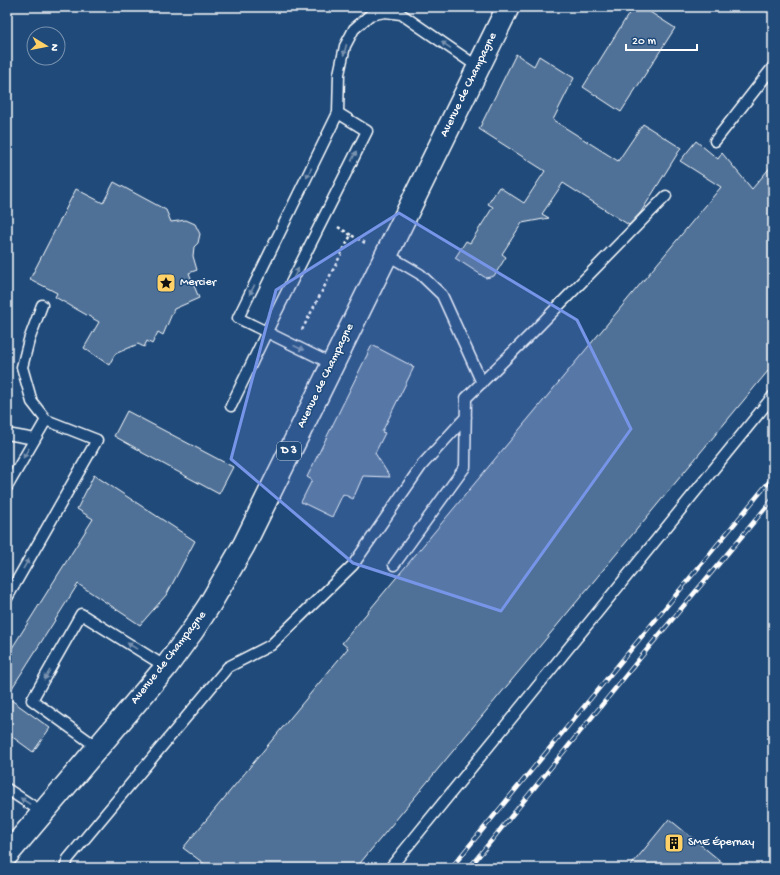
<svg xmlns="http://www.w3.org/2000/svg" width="780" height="875" viewBox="0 0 780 875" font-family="'Gochi Hand',sans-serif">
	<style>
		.building { fill: #507197; stroke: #fff }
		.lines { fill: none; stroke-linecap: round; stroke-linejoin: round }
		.service-casing { stroke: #fff; stroke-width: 13 }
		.primary-casing { stroke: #fff; stroke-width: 25 }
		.path { stroke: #fff; stroke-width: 2.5; stroke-dasharray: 3 3; stroke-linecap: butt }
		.service { stroke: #1f4a7a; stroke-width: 10 }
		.primary { stroke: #1f4a7a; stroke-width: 22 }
		.rail-casing { stroke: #fff; stroke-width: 4.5 }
		.rail { stroke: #1f4a7a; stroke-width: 3; stroke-dasharray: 9; stroke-linecap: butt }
		.oneway { fill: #7992af }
		.marked { fill: #7795e8; fill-opacity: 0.2; stroke: #7795e8; stroke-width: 3; stroke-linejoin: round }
		.labels { text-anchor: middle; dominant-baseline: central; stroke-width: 3; stroke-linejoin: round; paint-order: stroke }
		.shield { fill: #1f4a7a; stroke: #bcc9d7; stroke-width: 1 }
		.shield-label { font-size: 11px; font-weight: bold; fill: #fff }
		.street-label { font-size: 12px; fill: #fff; stroke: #1f4a7a }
		.poi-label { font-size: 12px; fill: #fff; stroke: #1f4a7a; text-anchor: start }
	</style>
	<rect width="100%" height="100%" fill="#1f4a7a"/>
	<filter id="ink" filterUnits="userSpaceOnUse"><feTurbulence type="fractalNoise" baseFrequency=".025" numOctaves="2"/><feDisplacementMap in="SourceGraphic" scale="8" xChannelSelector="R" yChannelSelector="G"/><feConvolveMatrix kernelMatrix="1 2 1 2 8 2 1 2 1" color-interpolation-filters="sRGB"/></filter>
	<g filter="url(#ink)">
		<path class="building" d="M 633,7 L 642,7 L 675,28 L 621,112 L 583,87 Z
			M 516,54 L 534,66 L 539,56 L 574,78 L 553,120 L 618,161 L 643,124 L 681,148 L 641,212 L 629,225 L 563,183 L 542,214 L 549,218 L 522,223 L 502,254 L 506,257 L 494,276 L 486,278 L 455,258 L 466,241 L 470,243 L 493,207 L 488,204 L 499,187 L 524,203 L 545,171 L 479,129 Z
			M 696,141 L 718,159 L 722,153 L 752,189 L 773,164 L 773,365 L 356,868 L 210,868 L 183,848 L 348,648 L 342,643 L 721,187 L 680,161 Z
			M 114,182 L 166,210 L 171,222 L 186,220 L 195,224 L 200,234 L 198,243 L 194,247 L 193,256 L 197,270 L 189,273 L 199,298 L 174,309 L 163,335 L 158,332 L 152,344 L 147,341 L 144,347 L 138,344 L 115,354 L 109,365 L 84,348 L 99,322 L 55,297 L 57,293 L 30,279 L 76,189 L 103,203 Z
			M 372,345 L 414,367 L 382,432 L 385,433 L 375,453 L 390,477 L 363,476 L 353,499 L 343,494 L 332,517 L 301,502 L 312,480 L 307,477 Z
			M 127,411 L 233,467 L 219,494 L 141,452 L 141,451 L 114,436 Z
			M 94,475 L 195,541 L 167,594 L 140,625 L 78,584 L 7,696 L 7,656 L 93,519 L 77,509 Z
			M 7,697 L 50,728 L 33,752 L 7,733 Z
			M 669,819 L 729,868 L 629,868 Z"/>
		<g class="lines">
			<g class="service-casing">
				<path id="service" d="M 715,141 L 773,67
					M 386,254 L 420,274 L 442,295 L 482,383
					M 332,364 L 238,318 L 338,113 L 339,74 L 345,46 L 354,29 L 370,15 L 385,12 L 401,14 L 478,67
					M 231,406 L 274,317 L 367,131 L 338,113
					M 7,434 L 35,439
					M 7,487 L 46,420
					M 394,565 L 465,467 L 466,398 L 528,337 L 666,196
					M 7,598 L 97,440 L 46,420 L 32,402 L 22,367 L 29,340 L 42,305
					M 97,747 L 32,700 L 81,614 L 166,667
					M 7,789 L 42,812
					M 65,868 L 68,859 L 228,667 L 271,645 L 353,565 L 422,465 L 466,417
					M 390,868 L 773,396"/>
			</g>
			<g class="primary-casing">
				<path id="primary" d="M 7,855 L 166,667 L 193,630 L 210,604 L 244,545 L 508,7"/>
			</g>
			<path class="path" d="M 338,227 L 351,235
				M 302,330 L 351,235 L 367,244"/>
			<use href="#service" class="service"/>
			<use href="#primary" class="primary"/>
			<g class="rail-casing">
				<path id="rail" d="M 451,868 L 773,477
					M 469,868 L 645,652 L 773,499"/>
			</g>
			<use href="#rail" class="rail"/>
		</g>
		<defs><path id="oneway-solid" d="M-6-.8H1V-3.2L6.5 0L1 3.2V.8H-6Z"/></defs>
		<g class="oneway">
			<use href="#oneway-solid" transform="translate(446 45) rotate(-146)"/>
			<use href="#oneway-solid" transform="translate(345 50) rotate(105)"/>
			<use href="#oneway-solid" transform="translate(354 156) rotate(-63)"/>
			<use href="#oneway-solid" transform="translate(309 173) rotate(116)"/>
			<use href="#oneway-solid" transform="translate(296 273) rotate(-63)"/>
			<use href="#oneway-solid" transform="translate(252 290) rotate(117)"/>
			<use href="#oneway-solid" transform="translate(299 348) rotate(25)"/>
			<use href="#oneway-solid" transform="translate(26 453) rotate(120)"/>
			<use href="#oneway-solid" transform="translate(26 564) rotate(-60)"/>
			<use href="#oneway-solid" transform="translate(132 646) rotate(-148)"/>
			<use href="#oneway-solid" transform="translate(47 675) rotate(120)"/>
			<use href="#oneway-solid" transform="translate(25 801) rotate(-147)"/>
		</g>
	</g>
	<path class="marked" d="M 399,213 L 577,320 L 631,429 L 501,611 L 353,563 L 231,459 L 276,290 Z"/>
	<defs>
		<g id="sight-square" transform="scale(1)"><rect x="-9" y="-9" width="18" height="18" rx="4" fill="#ffd166" stroke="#1f4a7a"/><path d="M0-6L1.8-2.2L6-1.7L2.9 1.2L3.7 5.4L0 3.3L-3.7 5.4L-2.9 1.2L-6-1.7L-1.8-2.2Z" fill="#111"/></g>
		<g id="building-square" transform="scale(1)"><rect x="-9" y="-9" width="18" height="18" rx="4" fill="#ffd166" stroke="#1f4a7a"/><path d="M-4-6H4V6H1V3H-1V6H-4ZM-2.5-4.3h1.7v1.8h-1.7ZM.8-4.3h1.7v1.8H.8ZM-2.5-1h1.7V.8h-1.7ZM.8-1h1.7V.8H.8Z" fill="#111"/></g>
	</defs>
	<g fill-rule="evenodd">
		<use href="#sight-square" x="166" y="283"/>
		<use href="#building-square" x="674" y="843"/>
	</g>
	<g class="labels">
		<rect class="shield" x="277" y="442" width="24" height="18" rx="3"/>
		<g class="shield-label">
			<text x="289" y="451">D 3</text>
		</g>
		<g class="street-label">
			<text transform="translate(469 85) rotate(-64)">Avenue de Champagne</text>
			<text transform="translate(326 376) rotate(-64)">Avenue de Champagne</text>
			<text transform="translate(169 658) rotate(-52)">Avenue de Champagne</text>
		</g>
		<g class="poi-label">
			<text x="180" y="283">Mercier</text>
			<text x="688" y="843">SME Épernay</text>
		</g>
	</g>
	<rect width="780" height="875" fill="none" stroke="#1f4a7a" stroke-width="24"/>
	<rect x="12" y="12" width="756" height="851" fill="none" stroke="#fff" stroke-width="1.5" filter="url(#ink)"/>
	<g transform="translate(46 46) rotate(100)"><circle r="19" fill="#1f4a7a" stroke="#7992af"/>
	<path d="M0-3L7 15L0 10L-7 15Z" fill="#ffd166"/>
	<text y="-6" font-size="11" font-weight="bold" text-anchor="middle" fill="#ffffff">N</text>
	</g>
	<path d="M626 44v6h71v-6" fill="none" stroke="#ffffff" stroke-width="2"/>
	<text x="632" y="44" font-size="12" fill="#ffffff" stroke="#1f4a7a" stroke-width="3" paint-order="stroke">20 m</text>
</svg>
